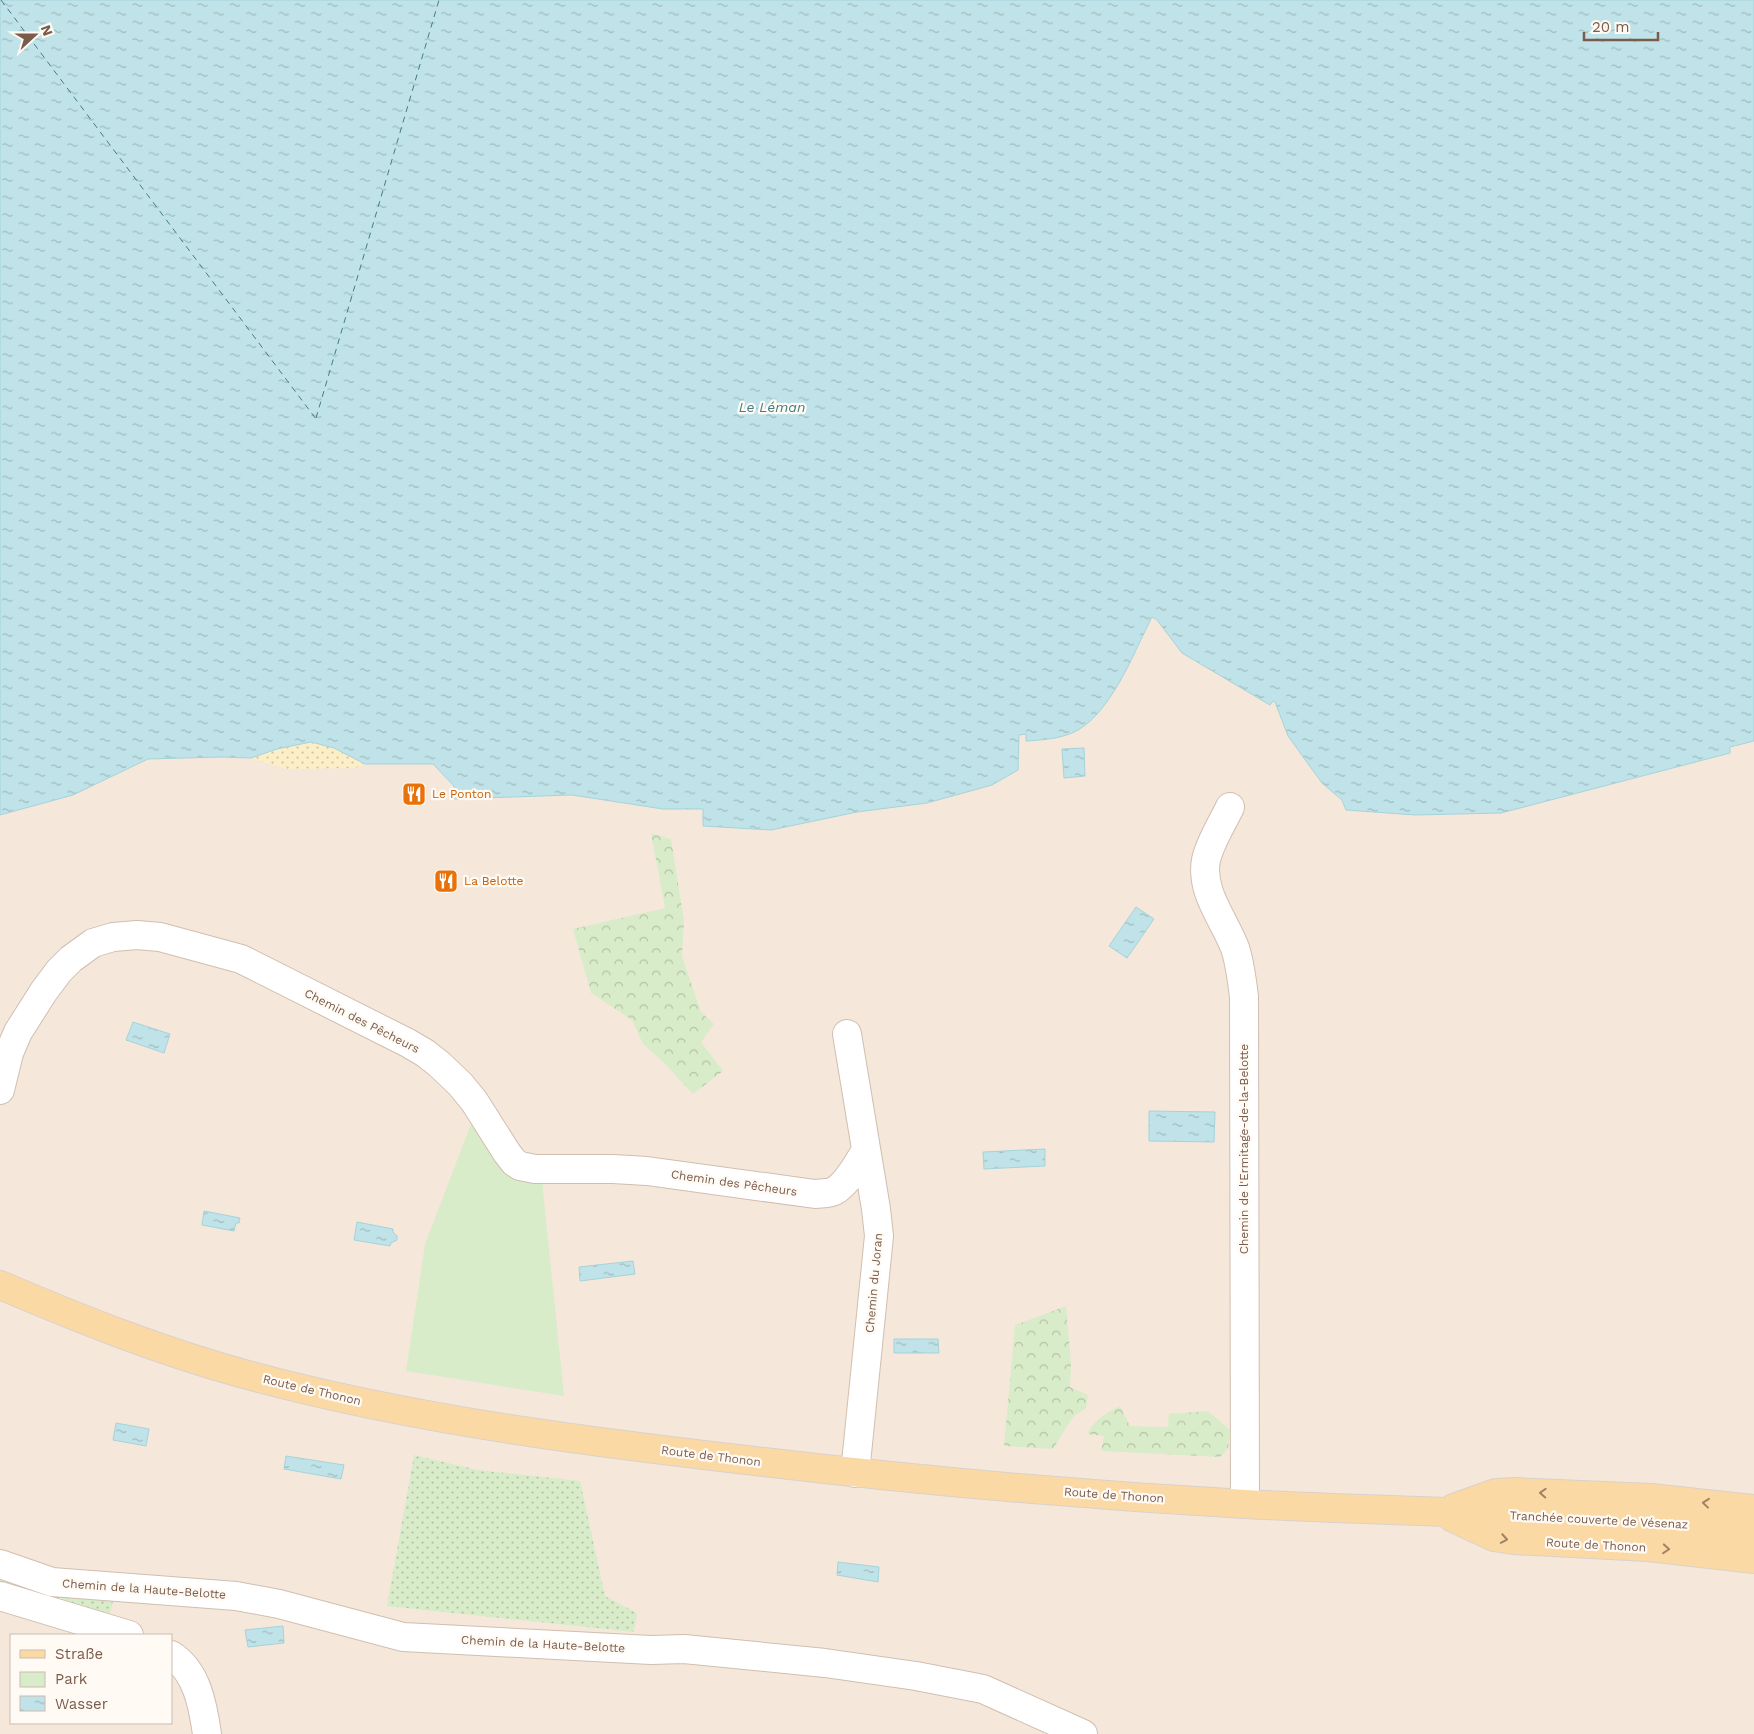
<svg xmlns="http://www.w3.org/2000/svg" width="1754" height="1734" viewBox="0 0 1754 1734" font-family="'Work Sans',sans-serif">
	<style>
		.residential { fill: #f5e8da; fill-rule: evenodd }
		.grass { fill: url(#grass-dots) }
		.forest { fill: url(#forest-crowns) }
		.sand { fill: url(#sand-dots) }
		.park { fill: #d8ecc9 }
		.water { fill: url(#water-ripples); stroke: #a5d3da }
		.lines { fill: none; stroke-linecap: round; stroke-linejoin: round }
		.ferry { stroke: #437c86; stroke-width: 1; stroke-dasharray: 6 5; stroke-linecap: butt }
		.minor-casing { stroke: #d1beb0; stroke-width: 30 }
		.major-casing { stroke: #dad1cd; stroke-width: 30 }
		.minor { stroke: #fff; stroke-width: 28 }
		.major { stroke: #fbd9a5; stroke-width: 28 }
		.oneway { stroke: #a18267 }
		.labels { text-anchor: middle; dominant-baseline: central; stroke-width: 4.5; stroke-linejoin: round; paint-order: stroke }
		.food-label { font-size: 12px; fill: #c56008; stroke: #fffaf3; text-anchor: start }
		.street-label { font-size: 12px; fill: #7a5c4d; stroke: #fffaf3 }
		.water-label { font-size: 14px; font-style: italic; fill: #437c86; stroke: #fffaf3 }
	</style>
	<defs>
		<pattern id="grass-dots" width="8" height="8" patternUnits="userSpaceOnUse" patternTransform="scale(1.25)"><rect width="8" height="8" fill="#d8ecc9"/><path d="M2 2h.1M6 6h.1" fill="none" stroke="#b4c2a5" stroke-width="1.8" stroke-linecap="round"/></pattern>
		<pattern id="forest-crowns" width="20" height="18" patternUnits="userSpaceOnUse" patternTransform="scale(1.25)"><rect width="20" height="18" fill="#d8ecc9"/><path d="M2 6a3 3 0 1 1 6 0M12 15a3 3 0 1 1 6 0" fill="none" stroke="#b4c2a5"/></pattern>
		<pattern id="sand-dots" width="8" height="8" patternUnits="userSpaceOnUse" patternTransform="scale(1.25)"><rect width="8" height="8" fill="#fcefc7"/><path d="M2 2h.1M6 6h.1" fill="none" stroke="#d1c5a4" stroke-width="1.8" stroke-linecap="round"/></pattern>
		<pattern id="water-ripples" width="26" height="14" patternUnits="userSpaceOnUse" patternTransform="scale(1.25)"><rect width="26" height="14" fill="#bfe3e8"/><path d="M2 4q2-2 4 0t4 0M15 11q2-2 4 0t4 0" fill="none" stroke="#a0bbbe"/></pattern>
	</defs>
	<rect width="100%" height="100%" fill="#fdf6ec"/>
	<path class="residential" d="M 1152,617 L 1270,705 L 1273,700 L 1275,702 L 1289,736 L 1322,783 L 1342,800 L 1346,810 L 1415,815 L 1501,813 L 1730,753 L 1730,747 L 1754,741 L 1754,1734 L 0,1734 L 0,815 L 73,795 L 148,759 L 220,757 L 251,758 L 277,749 L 353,759 L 365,764 L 433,764 L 454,786 L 454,799 L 572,795 L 663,809 L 703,809 L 703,826 L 771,830 L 857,812 L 927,803 L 992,785 L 1018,770 L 1019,735 L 1026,734 L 1027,741 L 1059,737 L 1071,734 L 1096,716 L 1108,699 L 1137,650 ZM 11,1635 L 171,1635 L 171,1723 L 11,1723 Z"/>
	<path class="grass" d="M 414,1455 L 478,1470 L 580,1481 L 605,1596 L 637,1613 L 634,1632 L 387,1606 Z
		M 0,1573 L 114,1596 L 109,1619 L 0,1584 Z"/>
	<path class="forest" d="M 651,833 L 671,839 L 684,921 L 682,956 L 701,1012 L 714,1024 L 701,1042 L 723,1071 L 693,1094 L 664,1063 L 643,1044 L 632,1020 L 591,993 L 573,929 L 665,908 Z
		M 1066,1306 L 1071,1363 L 1070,1387 L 1088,1395 L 1086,1408 L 1073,1417 L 1053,1449 L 1004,1446 L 1015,1325 Z
		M 1120,1406 L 1130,1426 L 1168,1427 L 1169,1414 L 1208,1411 L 1230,1430 L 1228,1449 L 1220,1457 L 1101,1451 L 1104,1436 L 1087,1434 C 1095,1419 1106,1413 1120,1406 Z"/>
	<path class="sand" d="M 311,742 L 334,748 L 365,764 L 356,768 L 287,769 L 251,758 L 277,749 Z"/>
	<path class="park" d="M 474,1116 L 542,1180 L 564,1396 L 406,1371 L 425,1244 Z"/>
	<path class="water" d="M 0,0 L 1754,0 L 1754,741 L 1730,747 L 1730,753 L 1501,813 L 1415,815 L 1346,810 L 1342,800 L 1322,783 L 1288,736 L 1275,702 L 1273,701 L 1270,705 L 1182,653 L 1157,620 L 1152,617 C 1134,652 1110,717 1072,733 C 1058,739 1041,740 1026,741 L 1026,734 L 1019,735 L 1018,770 L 992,785 L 927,803 L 857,812 L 771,830 L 703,826 L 703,809 L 663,809 L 572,795 L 453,799 L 454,786 L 433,764 L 365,764 L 334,748 L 311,742 L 277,749 L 251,758 L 220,757 L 148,759 L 73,795 L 0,815 Z
		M 1084,748 L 1085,776 L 1064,778 L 1062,749 Z
		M 1136,907 L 1154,919 L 1127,958 L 1109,946 Z
		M 133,1022 L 170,1034 L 164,1053 L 126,1040 Z
		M 1149,1111 L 1215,1112 L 1214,1142 L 1149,1141 Z
		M 1045,1149 L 1045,1166 L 984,1169 L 983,1152 Z
		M 204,1211 L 240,1218 L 239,1223 L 236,1223 L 234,1231 L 202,1225 Z
		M 357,1222 L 393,1229 L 393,1232 L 397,1236 L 397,1240 L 391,1243 L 390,1246 L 354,1240 Z
		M 633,1261 L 635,1274 L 580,1281 L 579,1267 Z
		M 894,1339 L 938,1339 L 939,1353 L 894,1353 Z
		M 116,1423 L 149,1429 L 146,1446 L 113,1440 Z
		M 286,1456 L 344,1465 L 341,1479 L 284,1469 Z
		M 838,1562 L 879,1567 L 878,1582 L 837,1575 Z
		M 283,1626 L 284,1643 L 248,1647 L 245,1630 Z"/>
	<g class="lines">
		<path class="ferry" d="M 1,0 L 316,419
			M 316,418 L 439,0"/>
		<g class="minor-casing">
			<path id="minor" d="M 1230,807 C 1222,824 1210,842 1206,860 C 1200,892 1224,919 1235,948 C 1240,963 1242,980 1244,997 L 1245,1504
				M 847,1034 L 876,1209 L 879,1236 L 855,1473
				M 0,1090 L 9,1053 L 18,1032 L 44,991 L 59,971 L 71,959 L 93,943 L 113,937 L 137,935 L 160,937 L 241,959 L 408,1043 L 425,1053 L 439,1064 L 460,1084 L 474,1101 L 507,1153 L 514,1162 L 520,1166 L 535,1169 L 613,1169 L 647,1171 L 815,1194 C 821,1193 828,1194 834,1191 C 848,1184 857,1163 866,1151
				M 0,1564 L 52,1582 L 236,1596 L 279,1604 L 403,1637 L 651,1650 L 684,1649 L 825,1663 L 916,1676 L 983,1689 L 1083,1734
				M 0,1596 L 129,1635
				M 171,1655 C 197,1671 203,1706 207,1734"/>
		</g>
		<g class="major-casing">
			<path id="major" d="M 0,1285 C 80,1319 160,1351 244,1374 C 413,1420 589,1442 764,1462 C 924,1481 1084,1495 1245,1504 C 1415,1513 1585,1512 1754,1533
				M 1454,1508 L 1496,1493 L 1515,1492 L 1651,1498 L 1754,1509
				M 1453,1518 L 1494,1537 L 1513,1540 L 1648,1547 L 1754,1559"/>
		</g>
		<use href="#minor" class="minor"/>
		<use href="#major" class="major"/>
	</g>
	<defs><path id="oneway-chevron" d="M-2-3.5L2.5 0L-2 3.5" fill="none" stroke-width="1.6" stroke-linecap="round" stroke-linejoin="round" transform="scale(1.25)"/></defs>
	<g class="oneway">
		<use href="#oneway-chevron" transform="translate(1543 1493) rotate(-177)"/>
		<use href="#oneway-chevron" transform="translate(1706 1503) rotate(-174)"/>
		<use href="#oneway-chevron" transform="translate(1504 1539) rotate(10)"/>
		<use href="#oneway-chevron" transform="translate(1666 1549) rotate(5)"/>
	</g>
	<defs>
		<g id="restaurant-square" transform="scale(1.25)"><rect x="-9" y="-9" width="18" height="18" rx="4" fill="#e8710a" stroke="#fffaf3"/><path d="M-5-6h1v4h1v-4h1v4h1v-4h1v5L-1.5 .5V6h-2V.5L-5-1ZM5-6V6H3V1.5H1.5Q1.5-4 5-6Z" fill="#fff"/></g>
	</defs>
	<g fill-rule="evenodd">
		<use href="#restaurant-square" x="414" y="794"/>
		<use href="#restaurant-square" x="446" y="881"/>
	</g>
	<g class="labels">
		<g class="food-label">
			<text x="432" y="794">Le Ponton</text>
			<text x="464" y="881">La Belotte</text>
		</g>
		<g class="street-label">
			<text transform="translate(362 1021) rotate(27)">Chemin des Pêcheurs</text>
			<text transform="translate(1244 1149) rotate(-90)">Chemin de l'Ermitage-de-la-Belotte</text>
			<text transform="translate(734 1183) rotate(8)">Chemin des Pêcheurs</text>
			<text transform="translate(874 1283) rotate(-85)">Chemin du Joran</text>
			<text transform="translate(312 1390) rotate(13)">Route de Thonon</text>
			<text transform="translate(711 1456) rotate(7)">Route de Thonon</text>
			<text transform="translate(1114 1495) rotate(4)">Route de Thonon</text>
			<text transform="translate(1599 1520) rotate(3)">Tranchée couverte de Vésenaz</text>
			<text transform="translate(1596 1545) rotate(3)">Route de Thonon</text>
			<text transform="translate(144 1589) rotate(4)">Chemin de la Haute-Belotte</text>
			<text transform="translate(543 1644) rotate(3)">Chemin de la Haute-Belotte</text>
		</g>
		<g class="water-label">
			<text x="772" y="407">Le Léman</text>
		</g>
	</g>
	<rect x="10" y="1634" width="162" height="90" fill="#fffaf3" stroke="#cabbb1"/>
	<rect x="20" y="1650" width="25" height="8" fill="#fbd9a5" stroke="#cabbb1"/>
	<text x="55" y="1659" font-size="15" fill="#7a5c4d">Straße</text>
	<rect x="20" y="1672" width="25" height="15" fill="#d8ecc9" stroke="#cabbb1"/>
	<text x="55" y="1684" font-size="15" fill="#7a5c4d">Park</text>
	<rect x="20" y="1696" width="25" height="15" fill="url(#water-ripples)" stroke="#cabbb1"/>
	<text x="55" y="1709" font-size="15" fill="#7a5c4d">Wasser</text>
	<g transform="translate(35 35) rotate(69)" stroke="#fffaf3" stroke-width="4" paint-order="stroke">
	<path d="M0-4L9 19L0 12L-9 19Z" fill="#7a5c4d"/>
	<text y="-8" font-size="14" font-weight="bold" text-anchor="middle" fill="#7a5c4d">N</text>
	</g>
	<path d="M1584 32v8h74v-8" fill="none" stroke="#7a5c4d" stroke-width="2.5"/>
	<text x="1592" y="32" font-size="15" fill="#7a5c4d" stroke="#fffaf3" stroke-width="4" paint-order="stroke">20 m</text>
</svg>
